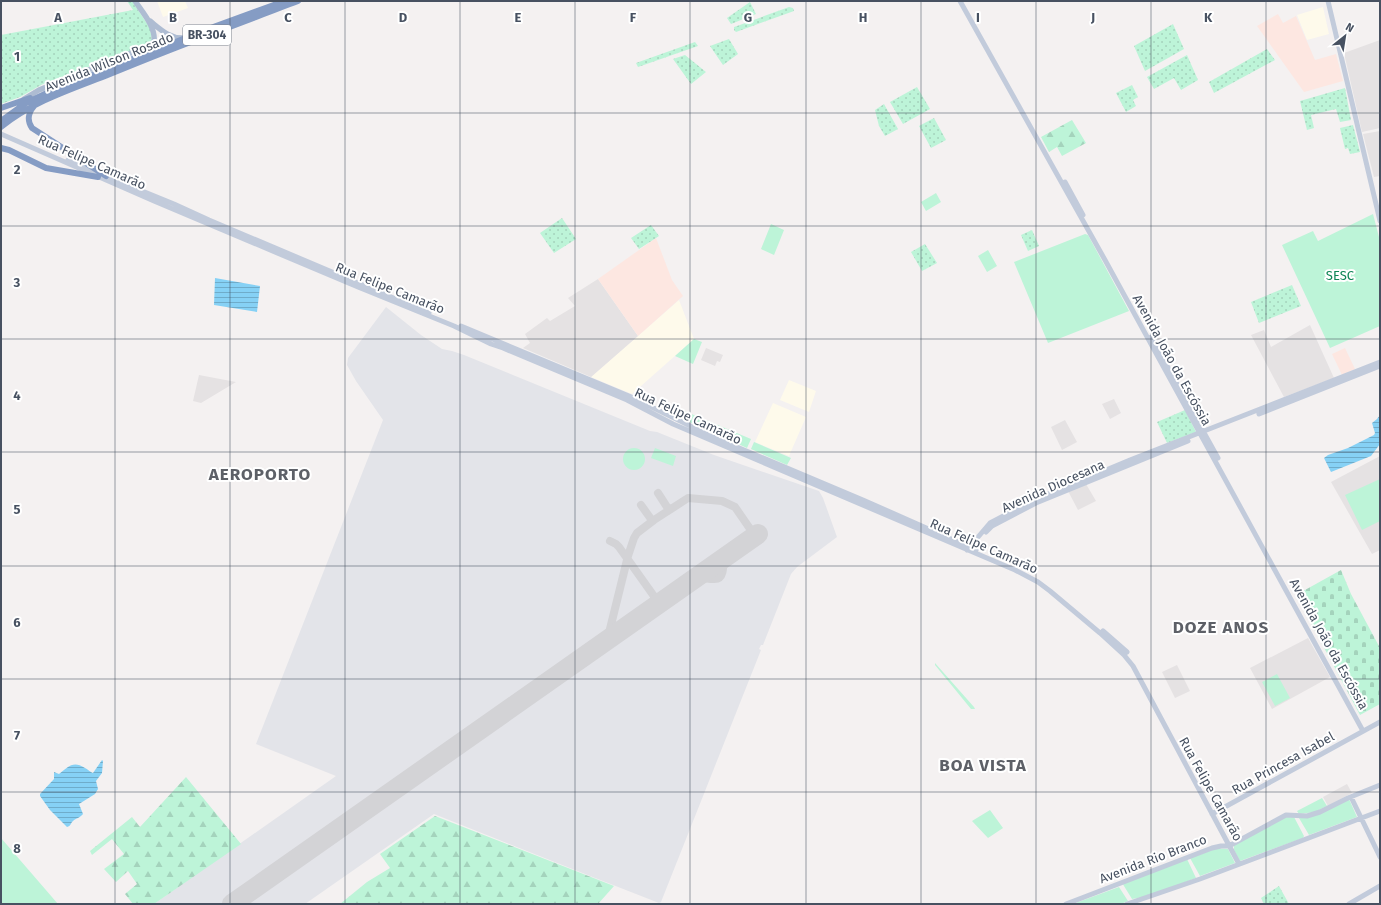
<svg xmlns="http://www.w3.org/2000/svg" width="1381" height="905" viewBox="0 0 1381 905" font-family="'Fira Sans',sans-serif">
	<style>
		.commercial { fill: #fefaeb }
		.education { fill: #e5e2e3 }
		.medical { fill: #fde7e1 }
		.airport { fill: #e3e4e9 }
		.grass { fill: url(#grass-dots) }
		.forest { fill: url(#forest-firs) }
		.cemetery { fill: url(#cemetery-stones) }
		.park { fill: #bdf4d8 }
		.water { fill: url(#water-rules) }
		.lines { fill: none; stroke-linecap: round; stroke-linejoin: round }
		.taxiway { stroke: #d3d3d6; stroke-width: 8 }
		.runway { stroke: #d3d3d6; stroke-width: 20 }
		.secondary { stroke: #c2cbdb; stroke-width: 5 }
		.primary { stroke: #aebcd2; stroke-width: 5.5 }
		.highway { stroke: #859cc4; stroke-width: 6 }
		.grid { fill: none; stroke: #475161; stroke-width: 1; stroke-opacity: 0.55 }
		.labels { text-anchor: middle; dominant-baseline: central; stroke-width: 4; stroke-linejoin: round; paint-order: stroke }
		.shield { fill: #fff; stroke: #7e8590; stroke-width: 1 }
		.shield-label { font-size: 12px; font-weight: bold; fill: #475161 }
		.street-label { font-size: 13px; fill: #475161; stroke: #fff }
		.park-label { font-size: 13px; fill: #0f8556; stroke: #fff }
		.district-label { font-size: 17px; font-weight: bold; letter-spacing: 1px; fill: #5d6067; stroke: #fff }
		.grid-label { font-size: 13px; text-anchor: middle; font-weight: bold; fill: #475161; stroke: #fff; stroke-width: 4; stroke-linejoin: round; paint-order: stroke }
	</style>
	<defs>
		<pattern id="grass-dots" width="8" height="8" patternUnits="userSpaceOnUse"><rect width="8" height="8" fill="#bdf4d8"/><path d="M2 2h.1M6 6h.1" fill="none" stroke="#a4d3bc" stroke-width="1.8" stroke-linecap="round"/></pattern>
		<pattern id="forest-firs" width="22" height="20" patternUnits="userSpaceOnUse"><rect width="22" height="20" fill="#bdf4d8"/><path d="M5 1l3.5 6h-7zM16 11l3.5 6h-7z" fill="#a4d3bc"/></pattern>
		<pattern id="cemetery-stones" width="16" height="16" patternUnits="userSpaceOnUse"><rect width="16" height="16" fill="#bdf4d8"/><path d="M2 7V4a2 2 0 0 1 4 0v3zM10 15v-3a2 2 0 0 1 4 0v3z" fill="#a4d3bc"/></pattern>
		<pattern id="water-rules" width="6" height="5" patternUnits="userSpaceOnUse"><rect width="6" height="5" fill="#86d1f5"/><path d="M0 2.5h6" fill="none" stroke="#6facca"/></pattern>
	</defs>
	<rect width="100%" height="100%" fill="#f4f1f1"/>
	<path class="commercial" d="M 157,1 L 185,1 L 188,8 L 163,17 Z
		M 1323,7 L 1329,34 L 1307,40 L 1297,15 Z
		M 679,300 L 694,339 L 632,394 L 591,377 Z
		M 789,380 L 816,391 L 809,412 L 780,400 Z
		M 773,403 L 806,417 L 789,456 L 755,442 Z"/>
	<path class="education" d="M 1380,40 L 1380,128 L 1362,132 L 1344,53 Z
		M 1380,131 L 1380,176 L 1374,177 L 1363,134 Z
		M 598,279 L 638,336 L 591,377 L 523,348 L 530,343 L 525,334 L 547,318 L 550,321 L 575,306 L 568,298 Z
		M 1310,325 L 1334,378 L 1284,397 L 1251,335 L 1264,330 L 1271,347 Z
		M 706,348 L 723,355 L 720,362 L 717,361 L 715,366 L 701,360 Z
		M 199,375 L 236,382 L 201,403 L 193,401 Z
		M 1114,399 L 1121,413 L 1110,419 L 1102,404 Z
		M 1065,420 L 1077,442 L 1062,450 L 1051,427 Z
		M 1380,456 L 1380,550 L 1372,554 L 1331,482 Z
		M 1086,484 L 1096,501 L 1078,510 L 1068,491 Z
		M 1308,638 L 1330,677 L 1272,709 L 1250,668 Z
		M 1177,665 L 1190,691 L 1175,698 L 1162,672 Z
		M 1347,784 L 1352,793 L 1328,806 L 1323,797 Z"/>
	<path class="medical" d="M 1278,14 L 1283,23 L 1296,16 L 1315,60 L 1336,54 L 1343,81 L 1304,92 L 1257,26 Z
		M 656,238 L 672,280 L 683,296 L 638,336 L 598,279 Z
		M 1345,348 L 1355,369 L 1342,375 L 1332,354 Z"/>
	<path class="airport" d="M 386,307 L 421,335 L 442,349 L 452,351 L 464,355 L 650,431 L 657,432 L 714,455 L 819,491 L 823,498 L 837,537 L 797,567 L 791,574 L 763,645 L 761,645 L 759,649 L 761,650 L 661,902 L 659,903 L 585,874 L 434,814 L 305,904 L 154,904 L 336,776 L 256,744 L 383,420 L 356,381 L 347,365 L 348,358 Z"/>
	<path class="grass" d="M 127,1 L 132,1 L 150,28 L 152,40 L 149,44 L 43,84 L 20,97 L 1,104 L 1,35 L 133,10 Z
		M 750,2 L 756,14 L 731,24 L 727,18 Z
		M 789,7 L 793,8 L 794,11 L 736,32 L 734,30 L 734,27 L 737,26 Z
		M 1173,24 L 1184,49 L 1145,71 L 1134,46 Z
		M 729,39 L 738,54 L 723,65 L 710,46 Z
		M 695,42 L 698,46 L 638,67 L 636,63 Z
		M 1267,49 L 1275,60 L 1214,93 L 1209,82 Z
		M 685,55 L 706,72 L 691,84 L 673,59 Z
		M 1187,55 L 1198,80 L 1181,90 L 1174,78 L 1154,89 L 1147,77 Z
		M 1132,85 L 1138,97 L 1133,100 L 1136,106 L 1126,112 L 1116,93 Z
		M 917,87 L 930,109 L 903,124 L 890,102 Z
		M 1345,88 L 1351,120 L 1340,122 L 1336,109 L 1311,115 L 1314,128 L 1307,130 L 1300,101 Z
		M 884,104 L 898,129 L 885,136 L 879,126 L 875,110 Z
		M 934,118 L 946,140 L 931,148 L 919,126 Z
		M 1353,125 L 1360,152 L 1350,154 L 1348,148 L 1345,149 L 1340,128 Z
		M 562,218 L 576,239 L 554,253 L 540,233 Z
		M 651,225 L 659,236 L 639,249 L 631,238 Z
		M 1032,230 L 1039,246 L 1028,251 L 1021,235 Z
		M 925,244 L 937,263 L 922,271 L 911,252 Z
		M 1292,285 L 1301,306 L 1259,323 L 1251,302 Z
		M 1185,410 L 1196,432 L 1167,443 L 1157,422 Z
		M 1279,886 L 1289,904 L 1264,904 L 1261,898 Z"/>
	<path class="forest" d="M 1072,120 L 1086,143 L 1062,156 L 1057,147 L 1049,152 L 1041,137 Z
		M 186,777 L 241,844 L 154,904 L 133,904 L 125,894 L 137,884 L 128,871 L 116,882 L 104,869 L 124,854 L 112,839 L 92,855 L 90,851 L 132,817 L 140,827 Z
		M 435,816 L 614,886 L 598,904 L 340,904 L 367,882 L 390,868 L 380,854 Z"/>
	<path class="cemetery" d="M 1341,570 L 1351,594 L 1380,648 L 1380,704 L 1360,715 L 1296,595 Z"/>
	<path class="park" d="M 936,193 L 941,202 L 926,211 L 921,202 Z
		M 1373,214 L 1380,241 L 1380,326 L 1330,348 L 1282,245 L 1313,231 L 1318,241 Z
		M 771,224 L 784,230 L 774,255 L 761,249 Z
		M 1085,234 L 1088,235 L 1129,311 L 1048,343 L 1014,262 Z
		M 988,250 L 997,266 L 987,272 L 978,256 Z
		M 694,339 L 702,342 L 693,364 L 675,356 Z
		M 677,408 L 751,439 L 747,448 L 674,415 Z
		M 754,442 L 791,458 L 787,465 L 751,449 Z
		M 655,448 L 676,456 L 673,466 L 651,458 Z
		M623 459a11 11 0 1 1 22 0a11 11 0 1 1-22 0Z
		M 1380,479 L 1380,521 L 1362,530 L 1345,495 Z
		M 935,663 L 974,707 L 975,709 L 971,709 L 935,665 Z
		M 1277,674 L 1290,698 L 1275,706 L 1262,682 Z
		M 1322,798 L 1327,806 L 1315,812 L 1299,814 L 1297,811 Z
		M 1349,799 L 1357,817 L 1309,835 L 1299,818 L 1309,817 Z
		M 990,810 L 1003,828 L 988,838 L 972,821 Z
		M 1283,817 L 1294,817 L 1304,836 L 1303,838 L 1240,861 L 1234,850 L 1234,845 Z
		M 1,838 L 58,904 L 1,904 Z
		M 1214,848 L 1228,849 L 1235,863 L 1200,876 L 1190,858 Z
		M 1187,859 L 1196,878 L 1149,896 L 1132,899 L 1124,886 L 1123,884 Z
		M 1119,887 L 1128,901 L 1121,904 L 1073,904 Z"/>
	<path class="water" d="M 215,278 L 260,286 L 257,312 L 214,305 Z
		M 1380,415 L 1380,444 L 1371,456 L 1331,472 L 1324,458 L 1328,455 L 1348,448 L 1374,435 L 1375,433 L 1372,423 L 1377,419 Z
		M 102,760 L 103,761 L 102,773 L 96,781 L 98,789 L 95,794 L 79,804 L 83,814 C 80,818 76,818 73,821 C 70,824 71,826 67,827 L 50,810 L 40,796 L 40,794 L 54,779 L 54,772 L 59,774 C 68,767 73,760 85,768 C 89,770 90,772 93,773 Z"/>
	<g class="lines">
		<path class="taxiway" d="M 658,493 L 667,507 L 671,509
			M 641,505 L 651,519 L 654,520
			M 610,541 L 616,544 L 619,547 L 656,599 L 654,607
			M 690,582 C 695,580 699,579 703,578 C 706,578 709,579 713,579 C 724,580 724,567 722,559
			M 607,641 L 628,556 L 634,538 L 637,533 L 654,520 L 688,498 L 722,501 L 735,507 L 755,536"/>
		<path class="runway" d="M 232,904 L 758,534"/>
		<path class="secondary" d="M 960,1 L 1105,260 L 1363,731
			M 1328,1 L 1380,221
			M 1,134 L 154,201 L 358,287 L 454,326 L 491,344 L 503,348 L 627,400 L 673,424 L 1015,570 L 1038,582 L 1050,591 L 1100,633 L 1124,655 L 1133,666 L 1239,864
			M 68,160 L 96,172
			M 103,175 L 174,204 L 209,220 L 429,313
			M 1065,182 L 1083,215
			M 461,326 L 629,396 L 713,437 L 863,500 L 976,550
			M 1151,337 L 1218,458
			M 1259,414 L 1380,366
			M 986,532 L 992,526 L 1036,503 L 1188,441
			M 967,550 L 990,523 L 1034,500 L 1130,460 L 1380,362
			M 1103,631 L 1127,652
			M 1351,797 L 1380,857
			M 1212,814 L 1380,722
			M 1066,904 L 1212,848 L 1221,846 L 1229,846 L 1286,815 L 1307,816 L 1320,812 L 1348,798 L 1380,785
			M 1127,904 L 1200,879 L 1380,811
			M 1349,904 L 1380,886"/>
		<path class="primary" d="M 150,21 C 160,29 170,39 184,38
			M 24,99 L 39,90 L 151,45 L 154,42 C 156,27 143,13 135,1"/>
		<path class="highway" d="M 147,52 L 154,42
			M 34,106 C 28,113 27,121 32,128 L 106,176
			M 1,108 L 30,98
			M 1,121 L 26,103 L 49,92 L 216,26 L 285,1
			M 1,127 C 33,101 72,89 110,74 C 172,48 235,25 298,1
			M 1,148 L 9,150 L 46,168 L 98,177"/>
	</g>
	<path class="grid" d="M 115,1 L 115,904M 230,1 L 230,904M 345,1 L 345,904M 460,1 L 460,904M 575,1 L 575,904M 690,1 L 690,904M 806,1 L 806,904M 921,1 L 921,904M 1036,1 L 1036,904M 1151,1 L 1151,904M 1266,1 L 1266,904M 1,113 L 1380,113M 1,226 L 1380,226M 1,339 L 1380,339M 1,452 L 1380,452M 1,566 L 1380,566M 1,679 L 1380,679M 1,792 L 1380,792"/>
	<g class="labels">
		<rect class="shield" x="183" y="25" width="48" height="20" rx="3"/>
		<g class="shield-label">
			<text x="207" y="35">BR-304</text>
		</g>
		<g class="street-label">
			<text transform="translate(109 62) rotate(-22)">Avenida Wilson Rosado</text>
			<text transform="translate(92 162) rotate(24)">Rua Felipe Camarão</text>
			<text transform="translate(390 288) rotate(22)">Rua Felipe Camarão</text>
			<text transform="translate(1172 360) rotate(61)">Avenida João da Escóssia</text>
			<text transform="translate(688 416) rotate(25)">Rua Felipe Camarão</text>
			<text transform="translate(1053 486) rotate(-24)">Avenida Diocesana</text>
			<text transform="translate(984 546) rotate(24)">Rua Felipe Camarão</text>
			<text transform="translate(1329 644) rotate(61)">Avenida João da Escóssia</text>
			<text transform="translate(1283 763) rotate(-29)">Rua Princesa Isabel</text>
			<text transform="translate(1211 789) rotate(61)">Rua Felipe Camarão</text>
			<text transform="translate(1153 859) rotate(-21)">Avenida Rio Branco</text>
		</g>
		<g class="park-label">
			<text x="1340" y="275">SESC</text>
		</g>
		<g class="district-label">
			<text x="260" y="474">AEROPORTO</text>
			<text x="1221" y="627">DOZE ANOS</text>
			<text x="983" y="765">BOA VISTA</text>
		</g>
	</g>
	<g class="grid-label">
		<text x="58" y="22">A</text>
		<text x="173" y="22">B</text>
		<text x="288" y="22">C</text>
		<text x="403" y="22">D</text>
		<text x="518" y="22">E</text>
		<text x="633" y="22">F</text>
		<text x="748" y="22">G</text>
		<text x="863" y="22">H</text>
		<text x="978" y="22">I</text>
		<text x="1093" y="22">J</text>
		<text x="1208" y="22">K</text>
		<text x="17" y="61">1</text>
		<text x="17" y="174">2</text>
		<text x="17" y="287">3</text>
		<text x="17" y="400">4</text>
		<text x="17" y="514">5</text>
		<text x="17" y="627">6</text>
		<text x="17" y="740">7</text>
		<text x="17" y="853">8</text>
	</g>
	<rect width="1381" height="905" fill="none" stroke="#475161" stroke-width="4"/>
	<g transform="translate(1345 36) rotate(30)" stroke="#ffffff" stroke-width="3" paint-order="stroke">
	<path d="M0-3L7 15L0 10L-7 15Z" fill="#475161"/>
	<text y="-6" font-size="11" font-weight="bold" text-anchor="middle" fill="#475161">N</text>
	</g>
</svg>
